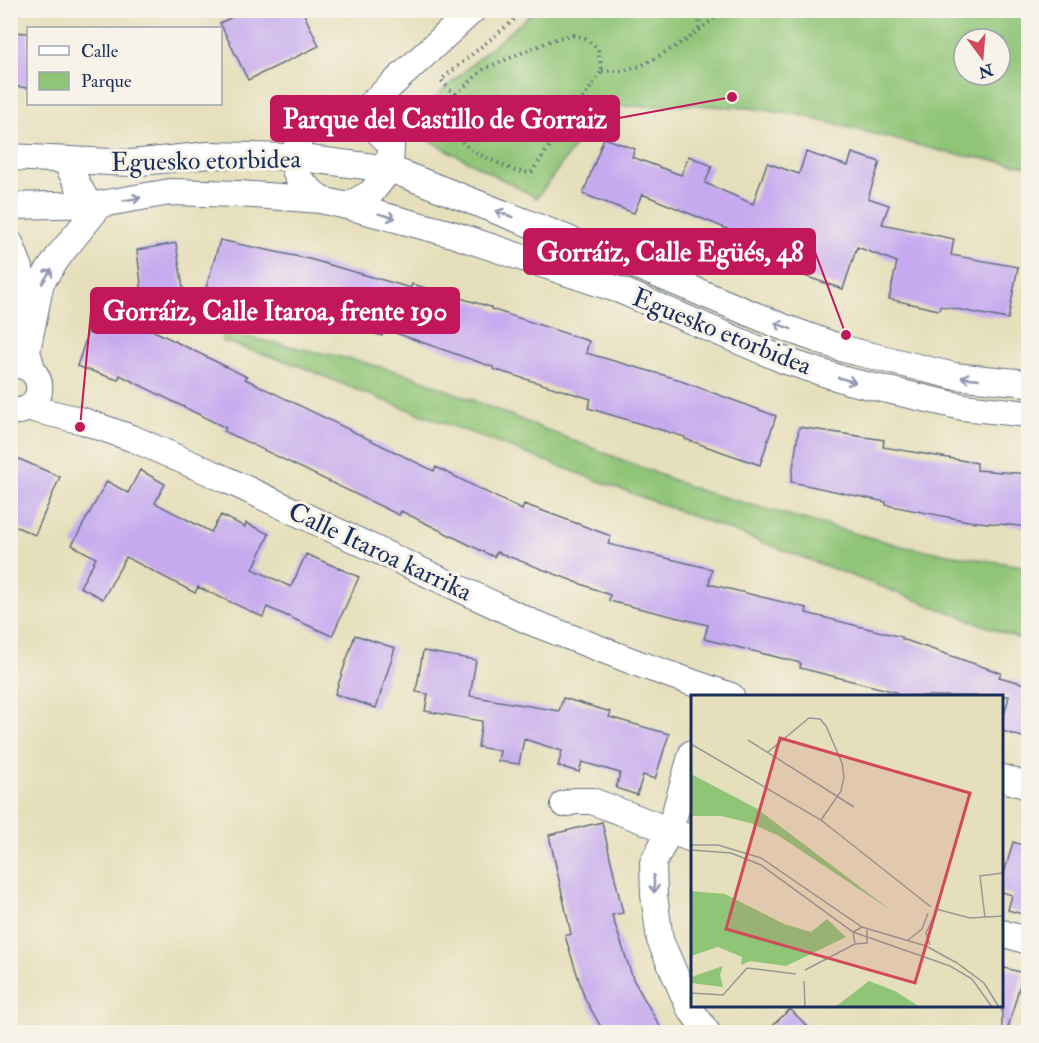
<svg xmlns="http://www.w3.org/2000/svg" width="1039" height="1043" viewBox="0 0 1039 1043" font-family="'IM FELL Double Pica',serif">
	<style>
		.green { fill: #90c577; stroke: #567a6a; stroke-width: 1.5; fill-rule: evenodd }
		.building { fill: #c6aaef }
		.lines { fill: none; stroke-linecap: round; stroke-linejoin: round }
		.minor-casing { stroke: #626d7f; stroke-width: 28 }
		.path { stroke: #626d7f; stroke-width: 4; stroke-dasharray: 1.5 4.5; stroke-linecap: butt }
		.minor { stroke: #fff; stroke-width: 26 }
		.oneway { stroke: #8d97ae }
		.labels { text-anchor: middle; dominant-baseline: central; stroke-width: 6; stroke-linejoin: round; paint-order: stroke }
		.street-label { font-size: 26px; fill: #1b2f5e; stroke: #f7f3e8 }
		.inset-road { fill: none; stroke: #959996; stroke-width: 1.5 }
		.view { fill: #d1495b; fill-opacity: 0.15; stroke: #d1495b; stroke-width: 3 }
		.inset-edge { fill: none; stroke: #1b2f5e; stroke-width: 3 }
		.leader { fill: none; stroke: #c2185b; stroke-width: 2 }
		.callout-dot { fill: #c2185b; stroke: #f7f3e8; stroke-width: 2 }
		.callout { fill: #c2185b; stroke: #c2185b; stroke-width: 2 }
		.callout-label { font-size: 27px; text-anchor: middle; font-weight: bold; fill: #fff }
	</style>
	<rect width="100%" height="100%" fill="#f7f3e8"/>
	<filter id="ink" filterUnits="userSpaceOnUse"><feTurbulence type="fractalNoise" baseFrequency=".0167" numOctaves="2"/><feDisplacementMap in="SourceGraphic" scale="12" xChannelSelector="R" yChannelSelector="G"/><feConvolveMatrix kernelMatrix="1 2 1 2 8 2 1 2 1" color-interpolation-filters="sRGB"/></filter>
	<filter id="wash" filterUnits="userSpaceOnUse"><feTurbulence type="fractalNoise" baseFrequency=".008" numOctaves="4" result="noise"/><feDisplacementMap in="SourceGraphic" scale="24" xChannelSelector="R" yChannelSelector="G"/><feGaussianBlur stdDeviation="1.35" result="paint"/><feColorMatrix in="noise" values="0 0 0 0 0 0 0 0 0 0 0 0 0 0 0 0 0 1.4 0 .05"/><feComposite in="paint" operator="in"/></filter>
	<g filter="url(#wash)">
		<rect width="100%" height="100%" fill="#e6dfbb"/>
		<path class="green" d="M 536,10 L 1028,11 L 1028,166 L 949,153 L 799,115 L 749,108 L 690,105 L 603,107 L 537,198 L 415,133 L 421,110 L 480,57 ZM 964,39 L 1000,39 L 1000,75 L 964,75 Z
			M 223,332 L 355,360 L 410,375 L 534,425 L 701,491 L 905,547 L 1028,567 L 1028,642 L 359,391 L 300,366 L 222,341 Z"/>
		<g id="blocks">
			<path class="building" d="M 246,10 L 302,10 L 319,46 L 248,80 L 220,23 Z
				M 10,32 L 28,33 L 28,88 L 10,86 Z
				M 604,138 L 635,149 L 632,157 L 681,175 L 689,156 L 712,166 L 705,183 L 753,204 L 767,163 L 799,174 L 806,152 L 848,166 L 852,153 L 880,162 L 868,198 L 889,205 L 882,224 L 954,239 L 951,255 L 1018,267 L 1008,319 L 940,306 L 939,310 L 889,299 L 897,262 L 857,247 L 843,289 L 736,253 L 742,235 L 642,194 L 634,213 L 583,194 Z
				M 220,240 L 309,259 L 411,288 L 412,284 L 491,307 L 491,309 L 589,341 L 586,353 L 681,380 L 681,381 L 776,416 L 760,465 L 685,439 L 685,437 L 588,408 L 591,399 L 493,369 L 493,367 L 384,329 L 382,336 L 284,307 L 283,314 L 204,295 Z
				M 176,243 L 185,302 L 144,309 L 137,250 Z
				M 94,314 L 147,331 L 146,327 L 247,377 L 245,379 L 434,471 L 436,467 L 522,510 L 524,504 L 611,536 L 608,544 L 712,569 L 709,584 L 807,608 L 806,613 L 902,637 L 902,639 L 1001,673 L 999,677 L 1029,685 L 1029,739 L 1002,731 L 1002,724 L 1009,696 L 895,696 L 896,692 L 800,668 L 801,663 L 704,639 L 708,625 L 609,601 L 610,595 L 497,552 L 494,557 L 401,511 L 399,515 L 224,431 L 226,428 L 120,375 L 118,380 L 77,366 Z
				M 799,427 L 884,440 L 883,447 L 977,463 L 977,470 L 1029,474 L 1029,527 L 968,521 L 886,505 L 886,502 L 791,482 Z
				M 10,455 L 60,477 L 35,535 L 10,524 Z
				M 140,470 L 165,484 L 155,503 L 211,532 L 221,515 L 245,527 L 246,523 L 269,534 L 253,569 L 291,587 L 306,554 L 359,577 L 332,636 L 267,607 L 263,617 L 198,587 L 195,593 L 126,557 L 103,599 L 80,587 L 96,558 L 72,545 L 107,481 L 128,493 Z
				M 355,635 L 395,648 L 376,708 L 335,694 Z
				M 423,651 L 476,660 L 470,696 L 559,711 L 563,698 L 611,712 L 609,717 L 669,734 L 655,779 L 643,775 L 637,795 L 616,788 L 620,773 L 582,762 L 579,772 L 558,766 L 562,751 L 524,739 L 519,764 L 498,761 L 500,751 L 478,747 L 482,721 L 425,711 L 428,694 L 416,692 Z
				M 602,822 L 623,913 L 612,915 L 633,979 L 663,1032 L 604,1032 L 585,999 L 565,936 L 571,934 L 549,835 Z
				M 1013,842 L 1029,847 L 1029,916 L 1008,910 L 1012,895 L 1002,892 L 1002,881 Z
				M 1002,967 L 1023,973 L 1007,1032 L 1002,1032 Z
				M 790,1009 L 813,1032 L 766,1032 Z"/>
		</g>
	</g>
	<g filter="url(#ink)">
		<use href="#blocks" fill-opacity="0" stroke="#626d7f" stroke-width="1.5"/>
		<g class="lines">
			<g class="minor-casing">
				<path id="minor" d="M 361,113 L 473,10
					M 10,157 L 131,163 L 209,155 L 293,157 L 390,169 L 637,266 L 783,327 L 844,349 L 954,376 L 1028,383
					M 65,160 L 88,204
					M 321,200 C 315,194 302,184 298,177 C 293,168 293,156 297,146 C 307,115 333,115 361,113 L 391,145 L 390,169 L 371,193 L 347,206
					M 10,206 L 101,204 L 170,192 L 239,194 L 321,200 L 347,206 L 452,234 L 622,291 L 786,361 L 848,381 L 963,407 L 1028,414
					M 10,243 L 20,268 L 20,315 L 16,328
					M 10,365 C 50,361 48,416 10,411
					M 33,372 L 27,351 L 41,282 L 61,253 L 101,204
					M 29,408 L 83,421 L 134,439 L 225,479 L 531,622 L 642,665 L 731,696
					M 692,753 L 670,830 L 653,863 L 654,895 L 660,940 L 689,1007 L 707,1032
					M 1002,778 L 1028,786
					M 564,804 L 575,801 L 592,801 L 692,839
					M 1002,933 L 1028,941"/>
			</g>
			<path class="path" d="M 699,29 L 700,14 L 704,10
				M 573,35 L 585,38 L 598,49 L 602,71 L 531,173 L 515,171 L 472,151 L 453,133 L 450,114 L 455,95 L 484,69 L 557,38 Z
				M 602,71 L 622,71 L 641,66 L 685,41 L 717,16 L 730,10
				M 455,95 L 441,80 L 526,10"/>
			<use href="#minor" class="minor"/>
		</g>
		<defs><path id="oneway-shaft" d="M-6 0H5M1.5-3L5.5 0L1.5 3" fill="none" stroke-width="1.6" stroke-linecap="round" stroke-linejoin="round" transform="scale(1.5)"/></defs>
		<g class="oneway">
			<use href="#oneway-shaft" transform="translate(132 199) rotate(-10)"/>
			<use href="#oneway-shaft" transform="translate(504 214) rotate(-159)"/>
			<use href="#oneway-shaft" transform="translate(387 216) rotate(15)"/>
			<use href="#oneway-shaft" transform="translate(47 276) rotate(-58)"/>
			<use href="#oneway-shaft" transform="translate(783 326) rotate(-159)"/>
			<use href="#oneway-shaft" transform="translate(970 378) rotate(-174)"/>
			<use href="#oneway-shaft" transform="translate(847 380) rotate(16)"/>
			<use href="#oneway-shaft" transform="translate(654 884) rotate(88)"/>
		</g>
	</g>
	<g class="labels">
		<g class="street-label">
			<text transform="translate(206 161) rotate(-1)">Eguesko etorbidea</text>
			<text transform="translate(722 332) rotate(22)">Eguesko etorbidea</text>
			<text transform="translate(380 552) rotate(25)">Calle Itaroa karrika</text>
		</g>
	</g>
	<g transform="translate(691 695)">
		<rect width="312" height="312" fill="#e6dfbb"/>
		<path d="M 0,79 L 65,113 L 201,216 L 88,141 L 59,128 L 30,121 L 0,121 ZM 0,196 L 34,199 L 93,229 L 120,237 L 136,224 L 155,242 L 95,271 L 59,266 L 50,270 L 51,262 L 27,252 L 0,261 ZM 32,271 L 29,280 L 32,292 L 0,288 L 0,282 ZM 178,286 L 204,296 L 229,312 L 144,312 Z" fill="#90c577"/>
		<path class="inset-road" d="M 57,45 L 163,112M 0,49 L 130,125 L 240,212M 77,57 L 118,23 L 129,24 L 135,31 L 151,68 L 153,82 L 150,96 L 130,125M 0,150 L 27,150 L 70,163 L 171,232 L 235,251 L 266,268 L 293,288 L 308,312M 0,155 L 40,158 L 70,170 L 162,237 L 259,271 L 281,284 L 301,312M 245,214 L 279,223 L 312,221M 294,223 L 289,181 L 312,178M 171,232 L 162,237 L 164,249 L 176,248 L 176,235M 216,246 L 231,234 L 237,218M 239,250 L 235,238 L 243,221M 114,275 L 164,249M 113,286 L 114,312M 0,298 L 32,300 L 56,273 L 105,279"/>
		<path class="view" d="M 89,43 L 279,98 L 224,288 L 35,234 Z"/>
		<rect width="312" height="312" class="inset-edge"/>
	</g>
	<path class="leader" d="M732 97L619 118M846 335L815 252M80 427L91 311"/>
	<g class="callout-dot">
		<circle cx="732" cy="97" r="6"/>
		<circle cx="846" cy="335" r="6"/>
		<circle cx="80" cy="427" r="6"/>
	</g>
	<g class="callout">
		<rect x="271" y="96" width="348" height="45" rx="6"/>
		<rect x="524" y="229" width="291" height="45" rx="6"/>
		<rect x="91" y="288" width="368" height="45" rx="6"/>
	</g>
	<g class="callout-label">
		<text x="445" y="128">Parque del Castillo de Gorraiz</text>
		<text x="670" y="261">Gorráiz, Calle Egüés, 48</text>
		<text x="275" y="320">Gorráiz, Calle Itaroa, frente 190</text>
	</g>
	<rect width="1039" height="1043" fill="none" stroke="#f7f3e8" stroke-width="36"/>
	<rect x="27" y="27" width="195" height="78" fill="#f7f3e8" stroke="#9fa5b1" stroke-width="1.5"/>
	<rect x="39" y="46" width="30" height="9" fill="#ffffff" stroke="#9fa5b1" stroke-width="1.5"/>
	<text x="81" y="57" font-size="18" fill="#1b2f5e">Calle</text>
	<rect x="39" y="72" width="30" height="18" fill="#90c577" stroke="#9fa5b1" stroke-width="1.5"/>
	<text x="81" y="87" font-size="18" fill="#1b2f5e">Parque</text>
	<g transform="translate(982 57) rotate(164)"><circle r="28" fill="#f7f3e8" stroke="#9fa5b1" stroke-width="1.5"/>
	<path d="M0-4.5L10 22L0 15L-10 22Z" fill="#d1495b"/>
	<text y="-9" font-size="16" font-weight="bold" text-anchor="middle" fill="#1b2f5e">N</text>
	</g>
</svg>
